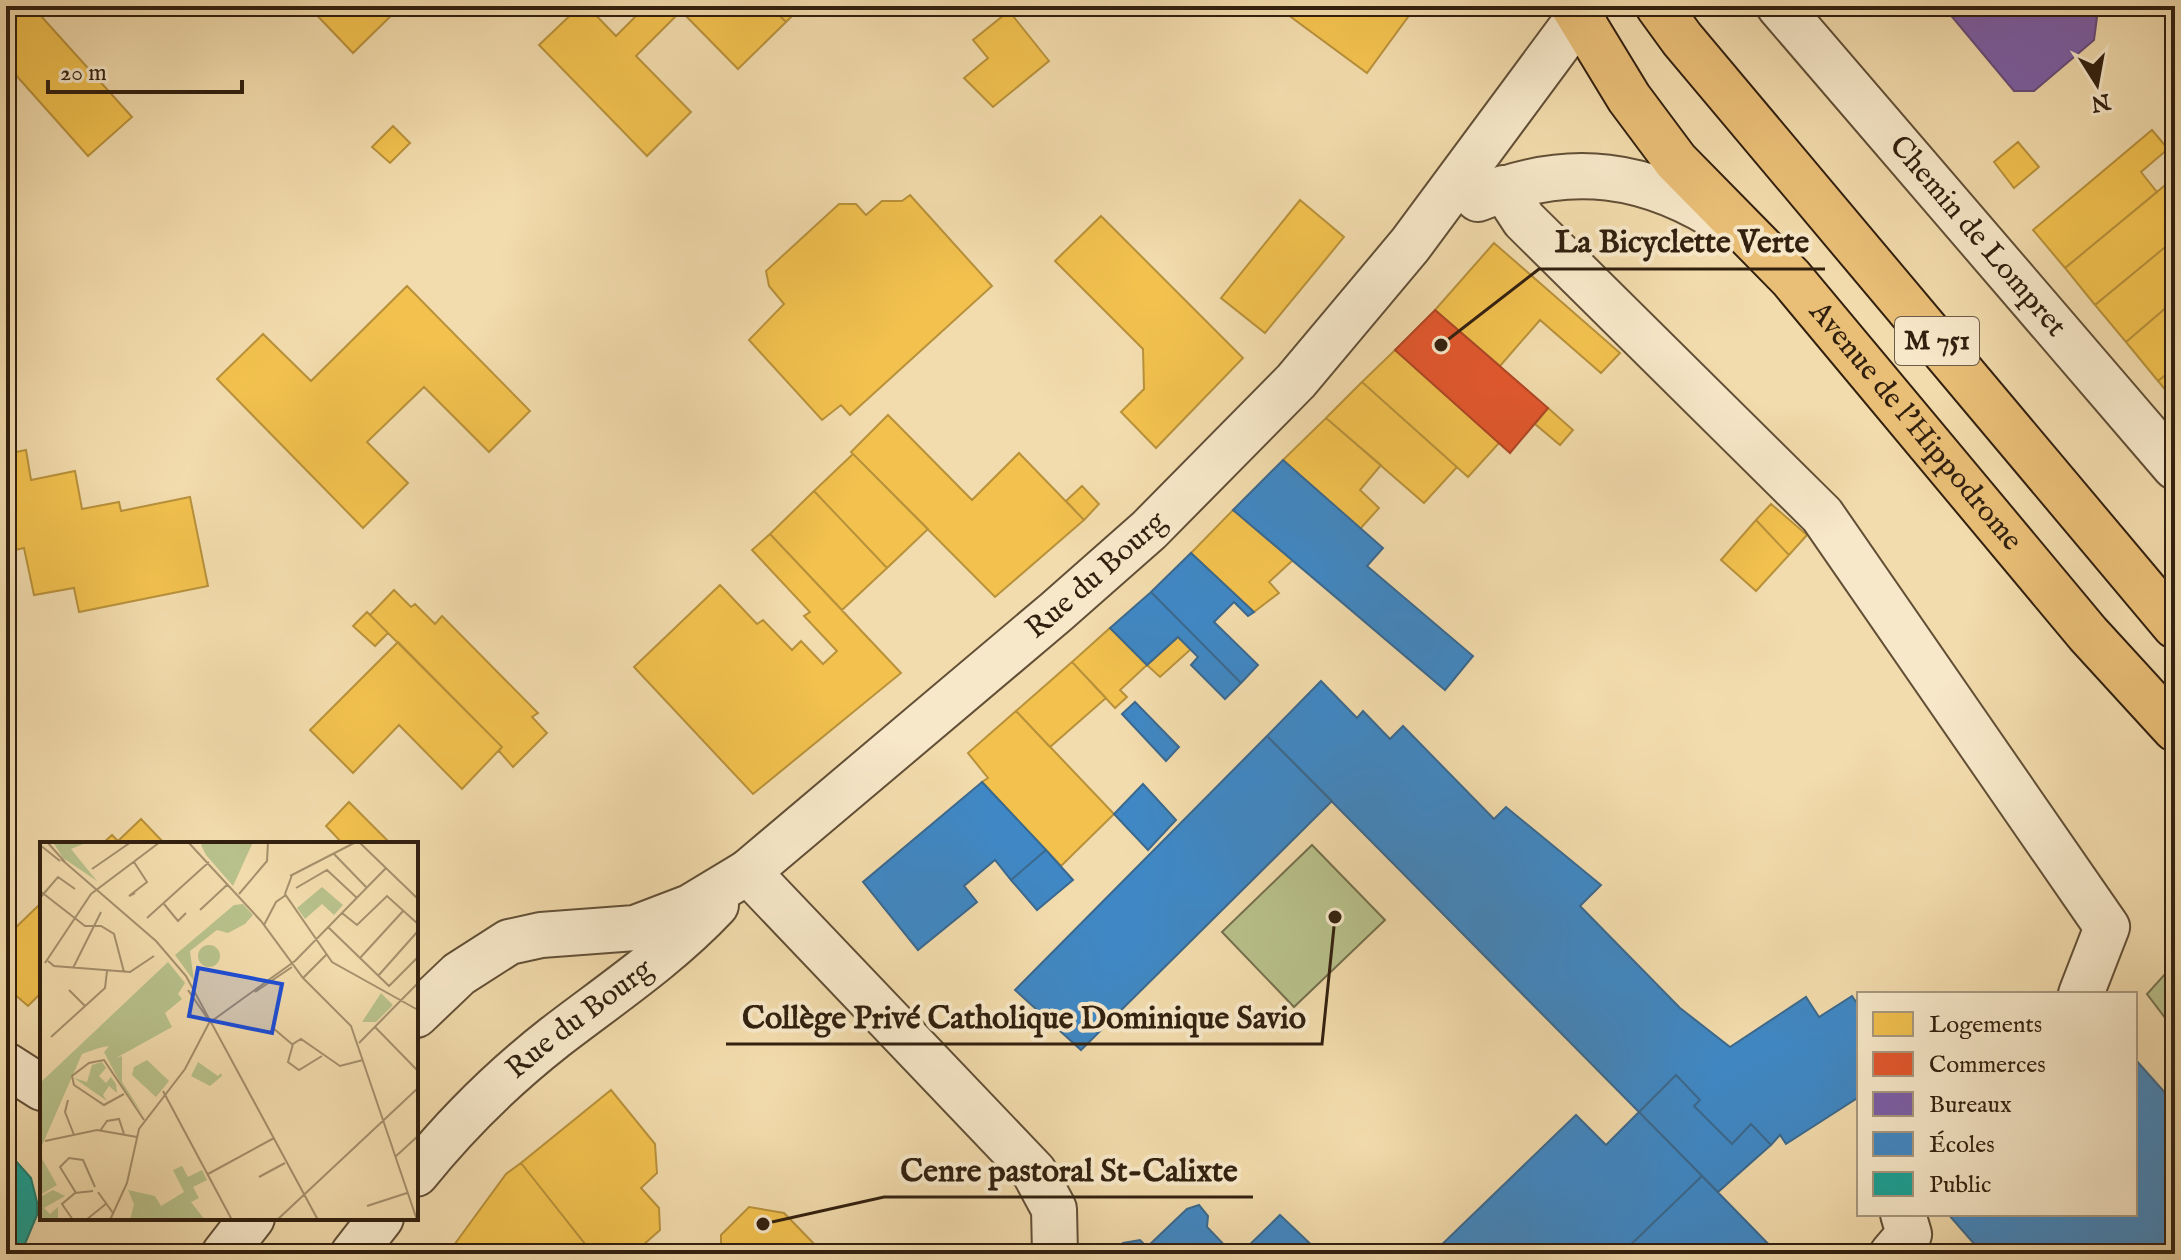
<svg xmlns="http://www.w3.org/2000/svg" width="2181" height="1260" viewBox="0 0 2181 1260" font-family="'IM FELL English',serif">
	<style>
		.green { fill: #b8c18b; stroke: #75704d; stroke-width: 2 }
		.homes { fill: #f2c14e; stroke: #b8913b; stroke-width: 2 }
		.shops { fill: #e4572e; stroke: #af4625; stroke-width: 2 }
		.offices { fill: #7b5ea7; stroke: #654b79; stroke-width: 2 }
		.schools { fill: #3f88c5; stroke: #3b698e; stroke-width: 2 }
		.public { fill: #17a398; stroke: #1f7c6f; stroke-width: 2 }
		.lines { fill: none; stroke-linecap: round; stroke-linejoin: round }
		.minor-casing { stroke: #624f36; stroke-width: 48 }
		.major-casing { stroke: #32200f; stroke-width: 48 }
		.minor { stroke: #f7e8c9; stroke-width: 44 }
		.major { stroke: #e9be76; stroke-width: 44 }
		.labels { text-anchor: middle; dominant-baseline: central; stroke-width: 8; stroke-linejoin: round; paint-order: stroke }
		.shield { fill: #f7e8c9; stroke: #6d5c47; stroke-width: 2 }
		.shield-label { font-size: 28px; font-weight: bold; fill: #32200f }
		.street-label { font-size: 30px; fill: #32200f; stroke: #f7e8c9 }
		.inset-road { fill: none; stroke: #a5906d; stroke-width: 2 }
		.view { fill: #1d4ed8; fill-opacity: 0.15; stroke: #1d4ed8; stroke-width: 4 }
		.inset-edge { fill: none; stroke: #32200f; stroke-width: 4 }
		.leader { fill: none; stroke: #32200f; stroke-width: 3 }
		.callout-dot { fill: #32200f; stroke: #f7e8c9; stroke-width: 3 }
		.callout-label { font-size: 32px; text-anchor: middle; font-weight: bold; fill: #32200f; stroke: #f7e8c9; stroke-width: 8; stroke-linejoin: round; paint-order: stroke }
	</style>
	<rect width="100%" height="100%" fill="#f2dbac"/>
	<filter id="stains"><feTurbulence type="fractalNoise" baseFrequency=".0025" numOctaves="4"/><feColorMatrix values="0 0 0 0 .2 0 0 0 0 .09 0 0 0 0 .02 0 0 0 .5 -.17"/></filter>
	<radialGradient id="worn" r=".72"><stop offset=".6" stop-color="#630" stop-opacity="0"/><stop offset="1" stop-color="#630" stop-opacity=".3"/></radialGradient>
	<path class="green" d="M 1312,845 L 1385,920 L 1294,1007 L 1222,932 Z
		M 2175,963 L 2175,1031 L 2147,994 Z"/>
	<path class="homes" d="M 6,6 L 32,6 L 132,117 L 88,156 L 6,64 Z
		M 308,6 L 401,6 L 353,53 Z
		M 580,6 L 587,6 L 616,36 L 646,6 L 770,6 L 786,22 L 738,69 L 681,11 L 636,56 L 691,112 L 647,156 L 539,45 Z
		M 770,6 L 786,6 L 794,14 L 786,22 Z
		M 1276,6 L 1416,6 L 1367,73 Z
		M 1009,11 L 1049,61 L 993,107 L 964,78 L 988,58 L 973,40 Z
		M 393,126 L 410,143 L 390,163 L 372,147 Z
		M 2152,130 L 2168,149 L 2141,172 L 2157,192 L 2065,268 L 2033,230 Z
		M 2018,142 L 2039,167 L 2014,188 L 1994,162 Z
		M 2175,177 L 2175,203 L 2166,214 L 2175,225 L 2175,239 L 2095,305 L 2065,268 Z
		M 910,195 L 992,286 L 850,415 L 841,405 L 822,420 L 749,340 L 784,304 L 769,286 L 766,271 L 839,204 L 856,204 L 866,215 L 882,201 L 902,201 Z
		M 1300,200 L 1344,237 L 1265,333 L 1221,298 Z
		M 1101,216 L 1243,358 L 1156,448 L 1121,412 L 1144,389 L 1143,349 L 1055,261 Z
		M 2175,239 L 2175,300 L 2126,342 L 2095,305 Z
		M 1494,243 L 1620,353 L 1601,373 L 1540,320 L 1500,366 L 1435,310 Z
		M 407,286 L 530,411 L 489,452 L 424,387 L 367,442 L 408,483 L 363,528 L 217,379 L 263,334 L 311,381 Z
		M 2175,300 L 2175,367 L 2158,381 L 2126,342 Z
		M 1395,350 L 1499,443 L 1468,477 L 1362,382 Z
		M 2175,367 L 2175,402 L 2158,381 Z
		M 1362,382 L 1457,467 L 1424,503 L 1326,418 Z
		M 1548,408 L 1573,430 L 1560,445 L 1535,424 Z
		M 888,415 L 972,500 L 1019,453 L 1084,520 L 995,597 L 851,452 Z
		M 1326,418 L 1381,465 L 1360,490 L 1379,508 L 1360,529 L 1283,460 Z
		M 26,450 L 31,480 L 75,471 L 82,509 L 119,502 L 121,511 L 190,497 L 208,586 L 79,612 L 74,588 L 34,595 L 24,548 L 6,552 L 6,454 Z
		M 853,454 L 928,529 L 887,568 L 814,491 Z
		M 1082,486 L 1099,504 L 1084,520 L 1066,501 Z
		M 814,491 L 887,568 L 842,610 L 770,534 Z
		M 1771,504 L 1807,535 L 1789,555 L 1756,520 Z
		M 1233,510 L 1293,560 L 1269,582 L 1279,593 L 1254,612 L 1191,553 Z
		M 1756,520 L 1789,555 L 1756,591 L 1721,560 Z
		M 770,534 L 901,673 L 753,794 L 634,667 L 720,585 L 757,624 L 763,620 L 792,650 L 801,641 L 823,664 L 837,651 L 804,616 L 810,612 L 752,550 Z
		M 394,590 L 411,607 L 415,604 L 435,624 L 442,616 L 538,713 L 532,717 L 547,733 L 513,767 L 499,751 L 502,747 L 370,615 Z
		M 367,612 L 388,633 L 375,646 L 353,626 Z
		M 1110,628 L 1147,665 L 1120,690 L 1127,697 L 1115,708 L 1072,662 Z
		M 1178,637 L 1191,649 L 1160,677 L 1147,665 Z
		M 398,642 L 502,747 L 462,789 L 399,725 L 353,773 L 310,730 Z
		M 1072,662 L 1106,698 L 1050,747 L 1016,711 Z
		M 1016,711 L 1114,814 L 1061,866 L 982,782 L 988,778 L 968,753 Z
		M 349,802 L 391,844 L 343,844 L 326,826 Z
		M 141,819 L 165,844 L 102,844 L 112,835 L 118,841 Z
		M 42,902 L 42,992 L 28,1006 L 6,987 L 6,929 L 10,933 Z
		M 611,1090 L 655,1144 L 657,1173 L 641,1188 L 659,1208 L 660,1230 L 633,1254 L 593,1254 L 521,1163 Z
		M 521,1163 L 593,1254 L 464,1254 L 454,1245 L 506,1174 Z
		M 749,1207 L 784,1213 L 824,1254 L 721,1254 L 721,1235 Z"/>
	<path class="shops" d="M 1435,310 L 1548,408 L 1510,453 L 1395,350 Z"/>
	<path class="offices" d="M 1943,6 L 2088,6 L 2097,17 L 2094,40 L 2034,91 L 2014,91 Z"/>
	<path class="schools" d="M 1283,460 L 1383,548 L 1367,566 L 1473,656 L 1445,690 L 1233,510 Z
		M 1191,553 L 1254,612 L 1248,616 L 1234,602 L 1214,622 L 1258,665 L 1241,683 L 1151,592 Z
		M 1151,592 L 1241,683 L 1225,699 L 1191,665 L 1198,657 L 1178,637 L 1147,665 L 1110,628 Z
		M 1321,681 L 1357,718 L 1363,711 L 1390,739 L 1403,726 L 1494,819 L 1506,807 L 1601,885 L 1580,906 L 1680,1008 L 1730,1047 L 1806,997 L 1819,1017 L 1852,996 L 1859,1006 L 1859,1097 L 1786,1144 L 1780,1135 L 1771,1145 L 1751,1124 L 1732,1144 L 1694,1106 L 1700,1100 L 1676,1075 L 1639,1112 L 1267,736 Z
		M 1135,702 L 1179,747 L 1166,761 L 1122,714 Z
		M 1267,736 L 1332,801 L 1081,1050 L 1015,990 Z
		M 982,782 L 1046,850 L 1011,880 L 995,860 L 964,886 L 977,902 L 918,950 L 863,882 Z
		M 1143,784 L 1176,820 L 1148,850 L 1114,814 Z
		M 1046,850 L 1073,880 L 1037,910 L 1011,880 Z
		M 2135,1059 L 2175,1104 L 2175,1254 L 1983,1254 L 1948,1214 L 2135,1214 Z
		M 1676,1075 L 1700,1100 L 1694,1106 L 1732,1144 L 1751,1124 L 1771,1145 L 1718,1192 L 1639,1112 Z
		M 1639,1112 L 1702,1176 L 1621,1254 L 1432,1254 L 1576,1115 L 1606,1145 Z
		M 1702,1176 L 1778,1254 L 1621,1254 Z
		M 1199,1205 L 1208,1216 L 1207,1227 L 1233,1254 L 1112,1254 L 1123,1243 L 1140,1240 L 1147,1247 L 1187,1209 Z
		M 1280,1215 L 1321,1254 L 1240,1254 Z"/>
	<path class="public" d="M 6,1150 L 31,1178 L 37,1202 L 37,1215 L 22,1251 L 26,1254 L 6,1254 Z"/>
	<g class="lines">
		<g class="minor-casing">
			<g id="minor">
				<path id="s1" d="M 1779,6 L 2175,467"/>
				<path d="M 1503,188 L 1524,220 L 1822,515 L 2107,927 L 2081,994"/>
				<path d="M 1478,199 C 1569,160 1649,172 1730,226"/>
				<path d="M 748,872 L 1034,1172 L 1054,1209 L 1055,1254"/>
				<path id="s2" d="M 416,1015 L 459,974 L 509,942 L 541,935 L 635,928 L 690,907 L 748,872 L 1056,612 L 1149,530 L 1296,381 L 1410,245 L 1587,6"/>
				<path d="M 6,1065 L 42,1088"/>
				<path id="s3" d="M 416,1174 C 457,1123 504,1077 555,1037 C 611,994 668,956 716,905"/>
				<path d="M 224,1254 L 252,1218"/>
				<path d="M 353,1254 L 381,1218"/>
				<path d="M 1892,1254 L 1909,1234 L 1903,1214"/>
			</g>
		</g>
		<g class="major-casing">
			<g id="major">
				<path id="s4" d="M 1573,6 L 1629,98 L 1676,161 L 1791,278 L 2088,634 L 2175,729"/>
				<path d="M 1658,6 L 1682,39 L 2175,626"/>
			</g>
		</g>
		<use href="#minor" class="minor"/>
		<use href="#major" class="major"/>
	</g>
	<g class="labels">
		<rect class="shield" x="1895" y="317" width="84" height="48" rx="6"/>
		<g class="shield-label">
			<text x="1937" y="341">M 751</text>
		</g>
		<g class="street-label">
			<text stroke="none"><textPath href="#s1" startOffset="304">Chemin de Lompret</textPath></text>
			<text stroke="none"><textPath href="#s4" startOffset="544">Avenue de l'Hippodrome</textPath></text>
			<text stroke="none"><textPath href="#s2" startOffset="830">Rue du Bourg</textPath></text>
			<text stroke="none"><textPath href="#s3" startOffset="226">Rue du Bourg</textPath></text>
		</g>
	</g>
	<g transform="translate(40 842)">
		<rect width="378" height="378" fill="#f2dbac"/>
		<path d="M 13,0 L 48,0 L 31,7 L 57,39 L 23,16 ZM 165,0 L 213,0 L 193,44 L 166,13 L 161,3 ZM 282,45 L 303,63 L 294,73 L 282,62 L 265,77 L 257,66 ZM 203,62 L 213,73 L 205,82 L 188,91 L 177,88 L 150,109 L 154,139 L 135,113 L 194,63 ZM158 114a11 11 0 1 1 22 0a11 11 0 1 1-22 0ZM 128,120 L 145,141 L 138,152 L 142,157 L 125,171 L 132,185 L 76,216 L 82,214 L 82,240 L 104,274 L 83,246 L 64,210 L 69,204 L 59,206 L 42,212 L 0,308 L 0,241 ZM 341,151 L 353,163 L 336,180 L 322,180 ZM 107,218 L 129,239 L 116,255 L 92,233 L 94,225 ZM 62,220 L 66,226 L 59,234 L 66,241 L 71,235 L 76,242 L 77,251 L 69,244 L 63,253 L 67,259 L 34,236 L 47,240 L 52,223 ZM 158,220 L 178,234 L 181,231 L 182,234 L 170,244 L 151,234 ZM 0,313 L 17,343 L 0,353 ZM 142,324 L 148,335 L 162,328 L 167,338 L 153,345 L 159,356 L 151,360 L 165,378 L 90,378 L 94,362 L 88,348 L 115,354 L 121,364 L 144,350 L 133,328 ZM 13,348 L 25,354 L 4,366 L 10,372 L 18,365 L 18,378 L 0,378 L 0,355 Z" fill="#b8c18b"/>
		<path class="inset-road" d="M 7,0 L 25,20M 148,0 L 221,79 L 263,136 L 311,184 L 377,378M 319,0 L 378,57M 0,3 L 20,19M 294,12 L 327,46M 21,17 L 116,99 L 146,134 L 278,378M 94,20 L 107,40 L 89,54 L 95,51M 52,27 L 91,0M 252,33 L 245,52 L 292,120 L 378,168M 250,34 L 316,0M 256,46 L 287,28 L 317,56M 0,49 L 45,84 L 61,84 L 74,92 L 84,130M 199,52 L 227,19 L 228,0M 0,56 L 18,35 L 35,47M 124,62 L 138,79 L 146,71M 160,68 L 188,42M 302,71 L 317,83 L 347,54 L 378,82M 107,76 L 169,20M 224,83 L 236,60 L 246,53M 288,85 L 349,144 L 378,115M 320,116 L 364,68M 8,119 L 14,124 L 90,130 L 114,114M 5,121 L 51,52 L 120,0M 33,126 L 61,70M 338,134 L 378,89M 263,136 L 286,113M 148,148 L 170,180M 215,150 L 252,125M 33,152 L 29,148 L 45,164M 335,185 L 378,229M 233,186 L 253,203M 11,195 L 65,146 L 67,129M 319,201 L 378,141M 282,214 L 259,228 L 248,220 L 253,202 L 261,197 L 300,224 L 323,218M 123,249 L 192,378M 84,252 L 64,263 L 34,243 L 32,234 L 49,221 L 64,218 L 104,278M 28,258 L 25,270 L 34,293M 60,289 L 67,279 L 79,277 L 84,292M 5,299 L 57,288 L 97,295M 355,315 L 378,294M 168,332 L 234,296M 219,335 L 245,321M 58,350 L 73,371M 36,351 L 20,325 L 29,316 L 43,318 L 55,345M 327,364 L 367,351M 33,378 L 22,362 L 35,351 L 53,349M 46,378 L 67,361M 70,378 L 87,341 L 99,287 L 145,227 L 169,181 L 255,119 L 346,26M 237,378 L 378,246"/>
		<path class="view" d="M 158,126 L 242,142 L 232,191 L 149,174 Z"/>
		<rect width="378" height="378" class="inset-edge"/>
	</g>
	<path class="leader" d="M1441 345L1539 269H1825M1335 917L1322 1044H726M763 1224L884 1197H1253"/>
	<g class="callout-dot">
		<circle cx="1441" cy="345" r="8"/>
		<circle cx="1335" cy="917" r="8"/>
		<circle cx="763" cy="1224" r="8"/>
	</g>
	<g class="callout-label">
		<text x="1682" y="252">La Bicyclette Verte</text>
		<text x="1024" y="1028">Collège Privé Catholique Dominique Savio</text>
		<text x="1069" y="1181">Cenre pastoral St-Calixte</text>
	</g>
	<rect width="2181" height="1260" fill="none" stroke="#f2dbac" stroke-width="32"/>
	<rect x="8" y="8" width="2165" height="1244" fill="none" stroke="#32200f" stroke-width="4"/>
	<rect x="16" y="16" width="2149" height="1228" fill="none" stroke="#32200f" stroke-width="2"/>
	<rect x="1857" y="992" width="280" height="224" fill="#f7e8c9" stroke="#a8987f" stroke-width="2"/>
	<rect x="1873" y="1012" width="40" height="24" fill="#f2c14e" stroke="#a8987f" stroke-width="2"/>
	<text x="1929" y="1032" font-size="24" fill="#32200f">Logements</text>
	<rect x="1873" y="1052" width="40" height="24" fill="#e4572e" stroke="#a8987f" stroke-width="2"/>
	<text x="1929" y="1072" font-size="24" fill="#32200f">Commerces</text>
	<rect x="1873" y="1092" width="40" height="24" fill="#7b5ea7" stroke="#a8987f" stroke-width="2"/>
	<text x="1929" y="1112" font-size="24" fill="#32200f">Bureaux</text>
	<rect x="1873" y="1132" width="40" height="24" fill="#3f88c5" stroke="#a8987f" stroke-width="2"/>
	<text x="1929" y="1152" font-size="24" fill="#32200f">Écoles</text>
	<rect x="1873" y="1172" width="40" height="24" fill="#17a398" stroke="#a8987f" stroke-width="2"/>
	<text x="1929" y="1192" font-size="24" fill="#32200f">Public</text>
	<g transform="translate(2097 84) rotate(169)" stroke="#f7e8c9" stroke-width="6" paint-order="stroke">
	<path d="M0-6L14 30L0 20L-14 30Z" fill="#32200f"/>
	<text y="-12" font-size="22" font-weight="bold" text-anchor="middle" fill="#32200f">N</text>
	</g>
	<path d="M48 80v12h194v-12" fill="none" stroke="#32200f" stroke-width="4"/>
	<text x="60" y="80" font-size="24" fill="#32200f" stroke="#f7e8c9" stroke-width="6" paint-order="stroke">20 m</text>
	<rect width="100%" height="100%" filter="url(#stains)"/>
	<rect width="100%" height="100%" fill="url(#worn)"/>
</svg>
